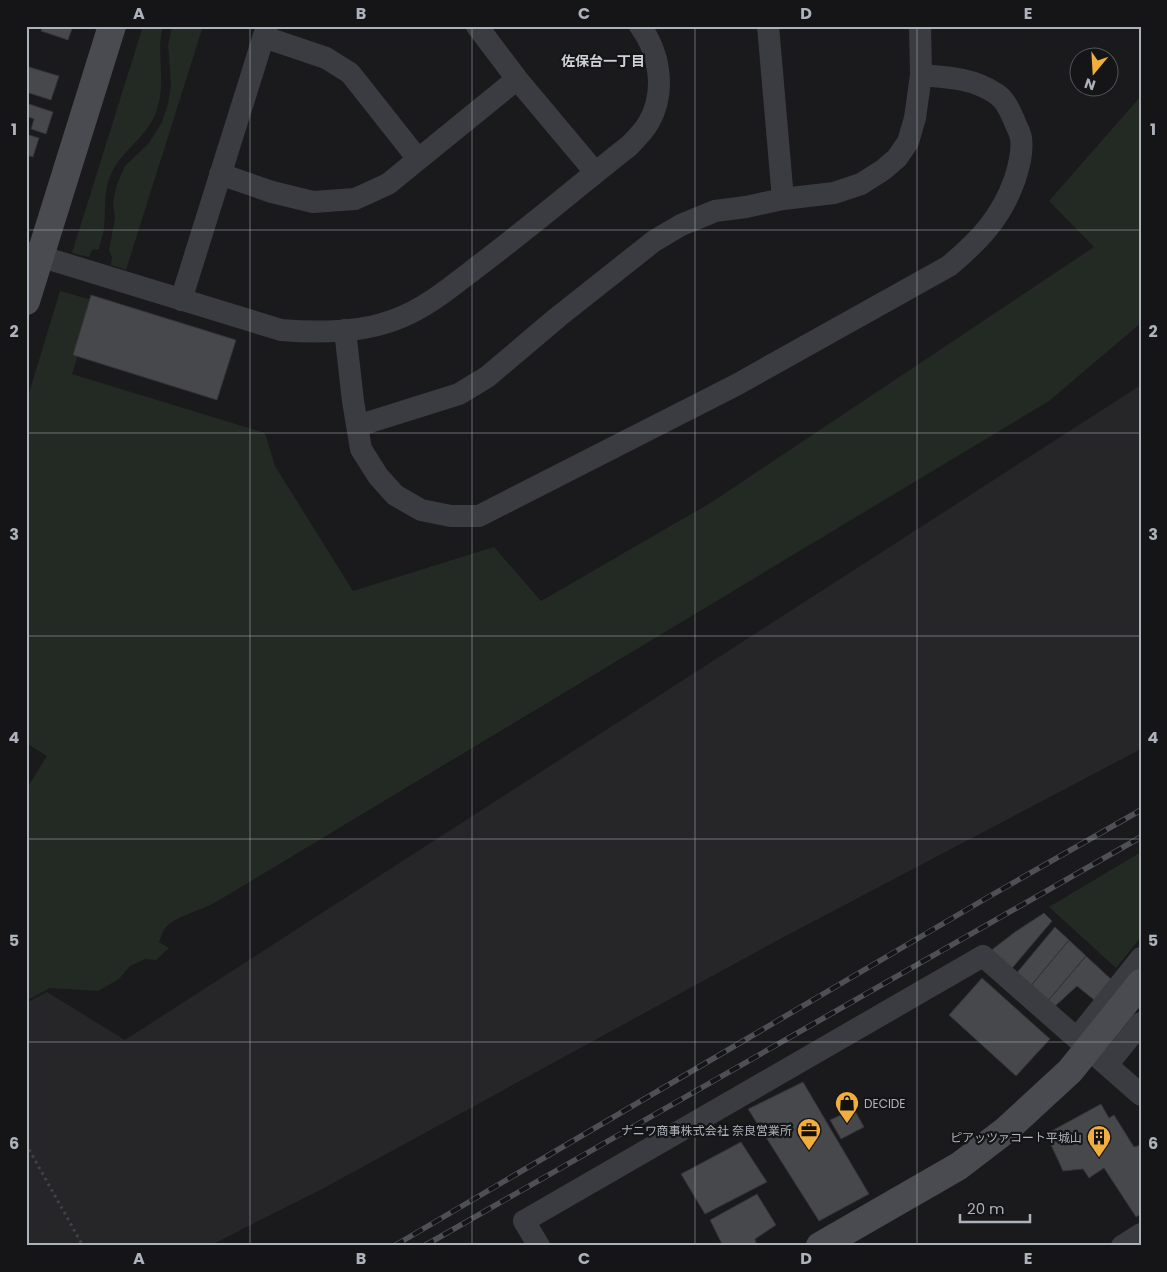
<svg xmlns="http://www.w3.org/2000/svg" width="1167" height="1272" viewBox="0 0 1167 1272" font-family="Poppins,'Noto Sans JP',sans-serif">
	<style>
		.built { fill: #262629 }
		.green { fill: #222a23 }
		.building { fill: #47484c; stroke: #343438 }
		.lines { fill: none; stroke-linecap: round; stroke-linejoin: round }
		.path { stroke: #414348; stroke-width: 3; stroke-dasharray: 2.5 4; stroke-linecap: butt }
		.street { stroke: #3b3c41; stroke-width: 22 }
		.secondary { stroke: #494b51; stroke-width: 28 }
		.rail-casing { stroke: #4e5056; stroke-width: 5.5 }
		.rail { stroke: #151517; stroke-width: 4; stroke-dasharray: 11; stroke-linecap: butt }
		.grid { fill: none; stroke: #adb2bb; stroke-width: 1; stroke-opacity: 0.55 }
		.labels { text-anchor: middle; dominant-baseline: central; stroke-width: 4.5; stroke-linejoin: round; paint-order: stroke }
		.poi-label { font-size: 12px; fill: #adb2bb; stroke: #151517; text-anchor: end }
		.neighbourhood-label { font-size: 14px; font-weight: bold; fill: #ced1d7; stroke: #151517 }
		.neatline { fill: none; stroke: #adb2bb; stroke-width: 2 }
		.grid-label { font-size: 16px; text-anchor: middle; font-weight: bold; fill: #adb2bb }
	</style>
	<rect width="100%" height="100%" fill="#1a1a1c"/>
	<path class="built" d="M 1141,385 L 1141,749 L 778,940 L 324,1188 L 209,1246 L 26,1246 L 26,1003 L 47,992 L 125,1040 Z"/>
	<path class="green" d="M 143,26 L 163,26 C 156,52 165,76 159,102 C 152,136 125,145 111,174 C 103,191 106,209 104,227 C 104,234 100,242 99,249 L 92,250 L 89,257 L 72,253 Z
		M 172,26 L 203,26 L 126,270 L 111,265 L 112,257 L 109,250 L 115,219 L 113,202 L 117,184 L 125,166 L 149,143 L 162,122 L 168,104 L 171,85 L 168,45 Z
		M 1141,96 L 1141,323 L 1049,401 L 216,902 C 204,909 175,917 166,927 C 163,930 161,938 159,942 L 169,948 L 156,960 L 145,959 L 130,966 L 119,979 L 98,991 L 50,988 L 26,1001 L 26,790 L 47,756 L 26,743 L 26,403 L 60,291 L 95,301 L 72,374 L 265,433 L 275,466 L 353,591 L 494,547 L 541,601 L 712,502 L 1094,247 L 1049,201 Z
		M 1141,852 L 1141,937 L 1116,968 L 1049,907 Z"/>
	<path class="building" d="M 41,26 L 73,26 L 68,40 L 41,31 L 43,27 Z
		M 29,67 L 59,76 L 51,100 L 26,92 L 26,75 Z
		M 26,103 L 53,112 L 46,134 L 31,129 L 34,119 L 26,116 Z
		M 26,134 L 39,138 L 33,157 L 26,155 Z
		M 91,295 L 236,340 L 217,400 L 73,355 Z
		M 1044,913 L 1052,921 L 1008,973 L 989,952 L 1015,932 Z
		M 1055,927 L 1069,940 L 1029,988 L 1015,975 Z
		M 1069,940 L 1086,956 L 1047,1002 L 1029,988 Z
		M 1086,956 L 1114,982 L 1099,1004 L 1077,986 L 1053,1008 L 1047,1002 Z
		M 982,978 L 1050,1039 L 1016,1076 L 949,1015 Z
		M 803,1082 L 869,1194 L 819,1221 L 748,1109 Z
		M 1101,1104 L 1109,1118 L 1114,1115 L 1134,1147 L 1141,1145 L 1141,1214 L 1136,1217 L 1104,1168 L 1089,1178 L 1083,1169 L 1063,1171 L 1046,1134 Z
		M 854,1109 L 864,1127 L 841,1139 L 830,1120 Z
		M 741,1142 L 767,1182 L 705,1214 L 681,1174 Z
		M 757,1194 L 776,1225 L 755,1239 L 757,1246 L 723,1246 L 710,1220 Z"/>
	<g class="lines">
		<path class="path" d="M 26,1144 L 83,1246"/>
		<path class="street" d="M 477,26 L 517,79 L 595,172
			M 768,26 L 783,199
			M 264,37 L 326,58 L 350,73 L 418,159
			M 220,174 L 272,192 L 313,202 L 355,199 L 388,184 L 517,79
			M 26,252 L 281,330 C 317,333 359,333 394,320 C 425,309 451,287 477,267 C 529,228 578,186 629,146 C 636,139 644,131 649,122 C 666,92 660,53 640,26
			M 181,300 L 267,26
			M 345,330 L 353,401 L 361,449 L 378,476 L 395,495 L 421,510 L 451,516 L 479,516 L 736,385 L 949,266 C 980,240 1001,218 1015,179 C 1019,166 1023,152 1021,138 C 1020,132 1016,126 1014,120 C 1009,109 1005,99 995,93 C 973,78 946,77 921,75
			M 357,426 L 459,394 L 487,377 L 558,317 L 654,241 L 681,225 L 715,211 L 746,207 L 783,199 L 834,193 L 861,184 L 883,170 L 897,158 L 908,142 L 915,118 L 921,75 L 920,26
			M 1077,1038 L 1141,958
			M 1107,1065 L 1141,1023
			M 539,1246 L 524,1221 L 983,956 L 1141,1095
			M 1122,1246 L 1141,1234"/>
		<path class="secondary" d="M 26,301 L 112,26
			M 820,1246 L 959,1166 L 1006,1130 L 1070,1071 L 1141,983"/>
		<g class="rail-casing">
			<path id="rail" d="M 394,1246 L 990,896 L 1141,810
				M 424,1246 L 1141,837"/>
		</g>
		<use href="#rail" class="rail"/>
	</g>
	<path class="grid" d="M 250,26 L 250,1246M 472,26 L 472,1246M 695,26 L 695,1246M 917,26 L 917,1246M 26,230 L 1141,230M 26,433 L 1141,433M 26,636 L 1141,636M 26,839 L 1141,839M 26,1042 L 1141,1042"/>
	<defs>
		<g id="shop-pin" transform="scale(1.25)"><path d="M0 17L-7.5 6A9.5 9.5 0 1 1 7.5 6Z" fill="#f1ae3d" stroke="#151517"/><path d="M-5-2.5h2.3a2.7 3.5 0 0 1 5.4 0H5L5.5 6h-11ZM-1.5-2.5h3a1.5 2.3 0 0 0-3 0Z" fill="#111"/></g>
		<g id="office-pin" transform="scale(1.25)"><path d="M0 17L-7.5 6A9.5 9.5 0 1 1 7.5 6Z" fill="#f1ae3d" stroke="#151517"/><path d="M-6-3h4V-5.5h4V-3h4V5H-6ZM-1-4.5V-3h2v-1.5ZM-6 0V1H6V0Z" fill="#111"/></g>
		<g id="building-pin" transform="scale(1.25)"><path d="M0 17L-7.5 6A9.5 9.5 0 1 1 7.5 6Z" fill="#f1ae3d" stroke="#151517"/><path d="M-4-6H4V6H1V3H-1V6H-4ZM-2.5-4.3h1.7v1.8h-1.7ZM.8-4.3h1.7v1.8H.8ZM-2.5-1h1.7V.8h-1.7ZM.8-1h1.7V.8H.8Z" fill="#111"/></g>
	</defs>
	<g fill-rule="evenodd">
		<use href="#shop-pin" x="847" y="1103"/>
		<use href="#office-pin" x="809" y="1130"/>
		<use href="#building-pin" x="1099" y="1137"/>
	</g>
	<g class="labels">
		<g class="poi-label">
			<text x="864" y="1103" text-anchor="start">DECIDE</text>
			<text x="792" y="1130">ナニワ商事株式会社 奈良営業所</text>
			<text x="1082" y="1137">ピアッツァコート平城山</text>
		</g>
		<g class="neighbourhood-label">
			<text x="603" y="61">佐保台一丁目</text>
		</g>
	</g>
	<rect width="1167" height="1272" fill="none" stroke="#151517" stroke-width="55"/>
	<g transform="translate(1094 72) rotate(198)"><circle r="24" fill="#151517" stroke="#525459"/>
	<path d="M0-4L9 19L0 12L-9 19Z" fill="#f1ae3d"/>
	<text y="-8" font-size="14" font-weight="bold" text-anchor="middle" fill="#adb2bb">N</text>
	</g>
	<path d="M960 1214v8h70v-8" fill="none" stroke="#adb2bb" stroke-width="2.5"/>
	<text x="967" y="1214" font-size="15" fill="#adb2bb" stroke="#151517" stroke-width="4" paint-order="stroke">20 m</text>
	<rect x="28" y="28" width="1112" height="1216" class="neatline"/>
	<g class="grid-label">
		<text x="139" y="19">A</text>
		<text x="361" y="19">B</text>
		<text x="584" y="19">C</text>
		<text x="806" y="19">D</text>
		<text x="1028" y="19">E</text>
		<text x="14" y="135">1</text>
		<text x="1153" y="135">1</text>
		<text x="14" y="337">2</text>
		<text x="1153" y="337">2</text>
		<text x="14" y="540">3</text>
		<text x="1153" y="540">3</text>
		<text x="14" y="743">4</text>
		<text x="1153" y="743">4</text>
		<text x="14" y="946">5</text>
		<text x="1153" y="946">5</text>
		<text x="14" y="1149">6</text>
		<text x="1153" y="1149">6</text>
		<text x="139" y="1264">A</text>
		<text x="361" y="1264">B</text>
		<text x="584" y="1264">C</text>
		<text x="806" y="1264">D</text>
		<text x="1028" y="1264">E</text>
	</g>
</svg>
